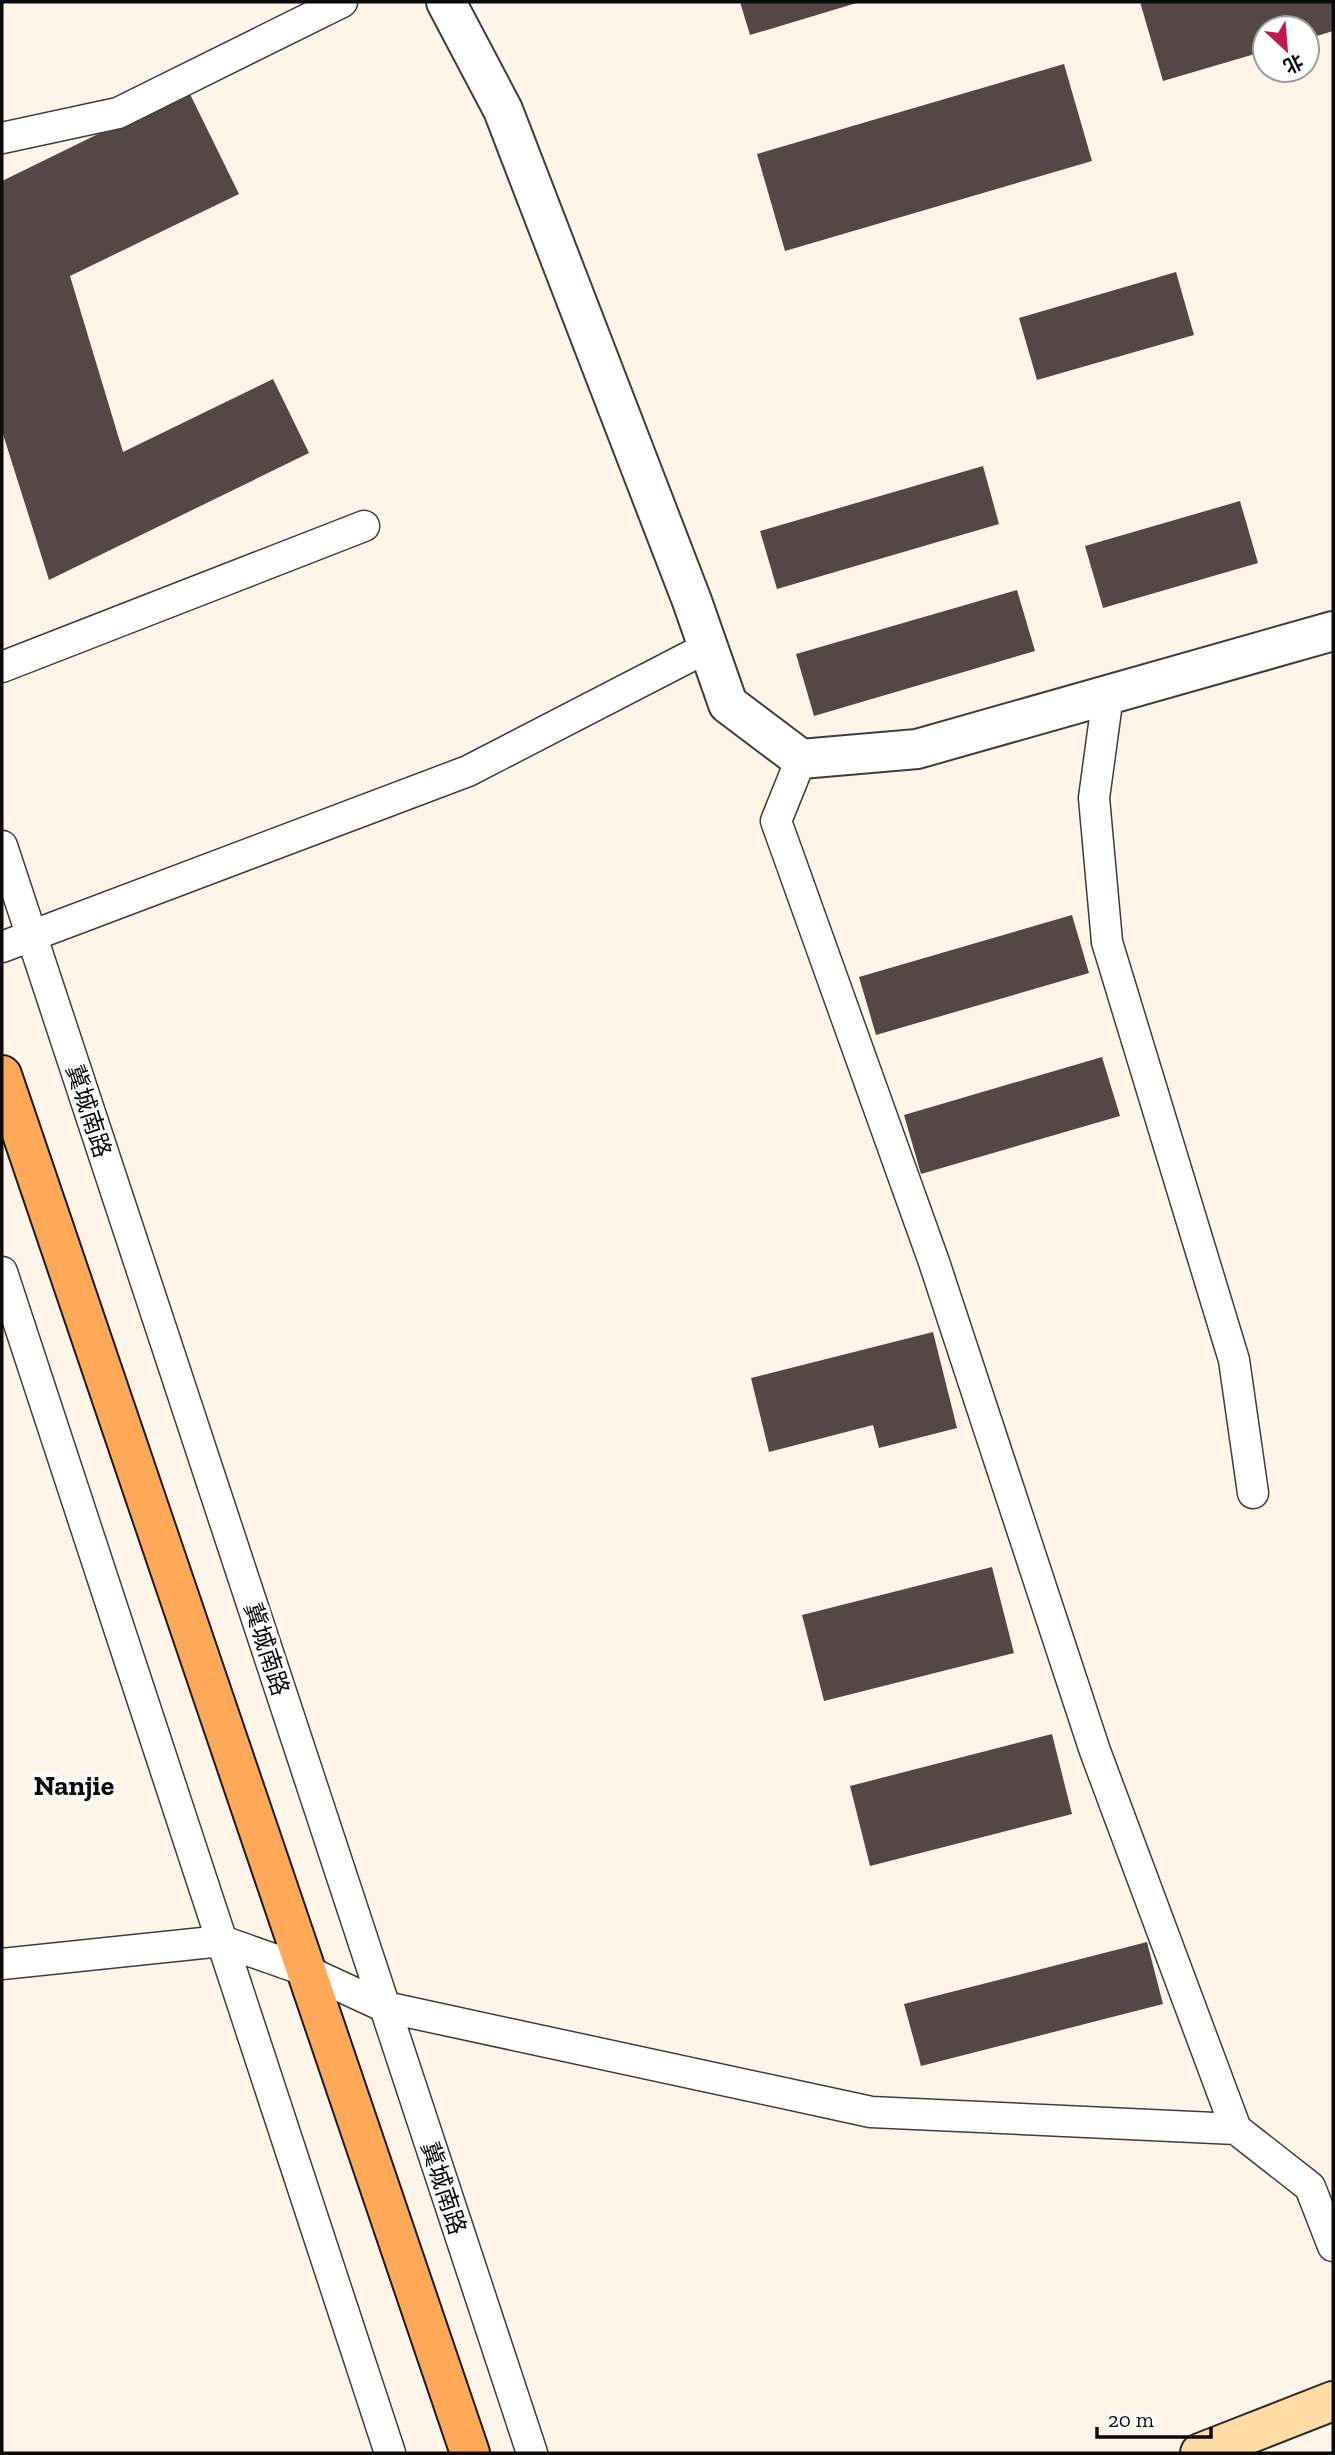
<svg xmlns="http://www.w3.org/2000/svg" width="1335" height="2455" viewBox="0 0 1335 2455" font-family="'Zilla Slab','Noto Sans SC',serif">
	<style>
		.building { fill: #544846 }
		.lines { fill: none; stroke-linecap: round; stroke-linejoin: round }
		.minor-casing { stroke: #3e3e3e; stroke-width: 33 }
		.tertiary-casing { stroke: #3e3e3e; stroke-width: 42 }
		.secondary-casing { stroke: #2d2d2d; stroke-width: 42 }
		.primary-casing { stroke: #1c1c1c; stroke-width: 42 }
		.minor { stroke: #fff; stroke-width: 30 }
		.tertiary { stroke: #fff; stroke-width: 38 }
		.secondary { stroke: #ffdca3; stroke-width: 38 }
		.primary { stroke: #ffa958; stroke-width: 38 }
		.labels { text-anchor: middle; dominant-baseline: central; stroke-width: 7; stroke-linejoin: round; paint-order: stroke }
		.street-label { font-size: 24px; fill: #0b0b0b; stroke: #fff }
		.quarter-label { font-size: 28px; font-weight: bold; fill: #0b0b0b; stroke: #fff }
	</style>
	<rect width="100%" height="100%" fill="#fff4e8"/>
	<path class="building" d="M 740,2 L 860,2 L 750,35 Z
		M 1140,2 L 1333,2 L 1333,31 L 1307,39 L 1307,28 L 1265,28 L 1265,51 L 1163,81 Z
		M 1064,64 L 1092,161 L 785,251 L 757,154 Z
		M 188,90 L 239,194 L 70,276 L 123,452 L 273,379 L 309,453 L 49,580 L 2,431 L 2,181 Z
		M 1176,272 L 1194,335 L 1037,380 L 1019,318 Z
		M 983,466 L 999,524 L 777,589 L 760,531 Z
		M 1240,501 L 1258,563 L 1103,608 L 1085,546 Z
		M 1017,590 L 1035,651 L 814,716 L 796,654 Z
		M 1072,915 L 1089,973 L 876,1035 L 859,977 Z
		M 1102,1057 L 1120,1116 L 921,1174 L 904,1115 Z
		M 933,1332 L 957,1428 L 879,1448 L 873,1425 L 769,1452 L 751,1378 Z
		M 992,1567 L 1014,1653 L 824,1701 L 802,1615 Z
		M 1052,1734 L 1072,1814 L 870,1866 L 850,1786 Z
		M 1147,1942 L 1163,2004 L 921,2066 L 904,2004 Z"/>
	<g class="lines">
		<g class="minor-casing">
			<path id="minor" d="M 2,138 L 118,113 L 342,2
				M 2,667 L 364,526
				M 1108,695 L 1094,798 L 1107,942 L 1234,1360 L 1253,1493
				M 801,759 L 776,821 L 934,1262 L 1095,1751 L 1236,2129
				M 2,846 L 532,2453
				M 2,947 L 468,771 L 708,647
				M 2,1272 L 390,2453
				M 2,1964 L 222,1941 L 307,1971 L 385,2007 L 871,2112 L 1236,2129 L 1310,2187 L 1333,2246"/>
		</g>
		<g class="tertiary-casing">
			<path id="tertiary" d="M 446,2 L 503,110 L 692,601 L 728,704 L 801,759 L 917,749 L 1333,631"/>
		</g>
		<g class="secondary-casing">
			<path id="secondary" d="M 1200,2453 L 1333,2401"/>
		</g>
		<g class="primary-casing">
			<path id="primary" d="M 2,1075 L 470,2453"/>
		</g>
		<use href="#minor" class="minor"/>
		<use href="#tertiary" class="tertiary"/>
		<use href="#secondary" class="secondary"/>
		<use href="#primary" class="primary"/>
	</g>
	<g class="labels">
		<g class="street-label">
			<text transform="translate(89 1111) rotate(72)">冀城南路</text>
			<text transform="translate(267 1649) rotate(72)">冀城南路</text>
			<text transform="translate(444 2188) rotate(72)">冀城南路</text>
		</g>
		<g class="quarter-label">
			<text x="74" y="1785">Nanjie</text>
		</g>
	</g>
	<rect width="1335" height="2455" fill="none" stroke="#0b0b0b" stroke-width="7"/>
	<g transform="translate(1286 49) rotate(154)"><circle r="33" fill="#ffffff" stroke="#9d9d9d" stroke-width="2"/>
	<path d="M0-5L12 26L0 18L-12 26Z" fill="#c51850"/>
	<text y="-10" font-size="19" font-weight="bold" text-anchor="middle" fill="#0b0b0b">北</text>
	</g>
	<path d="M1097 2427v10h114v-10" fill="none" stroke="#0b0b0b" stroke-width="3.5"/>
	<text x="1108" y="2427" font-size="21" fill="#0b0b0b" stroke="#ffffff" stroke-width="5" paint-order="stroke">20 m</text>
</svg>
